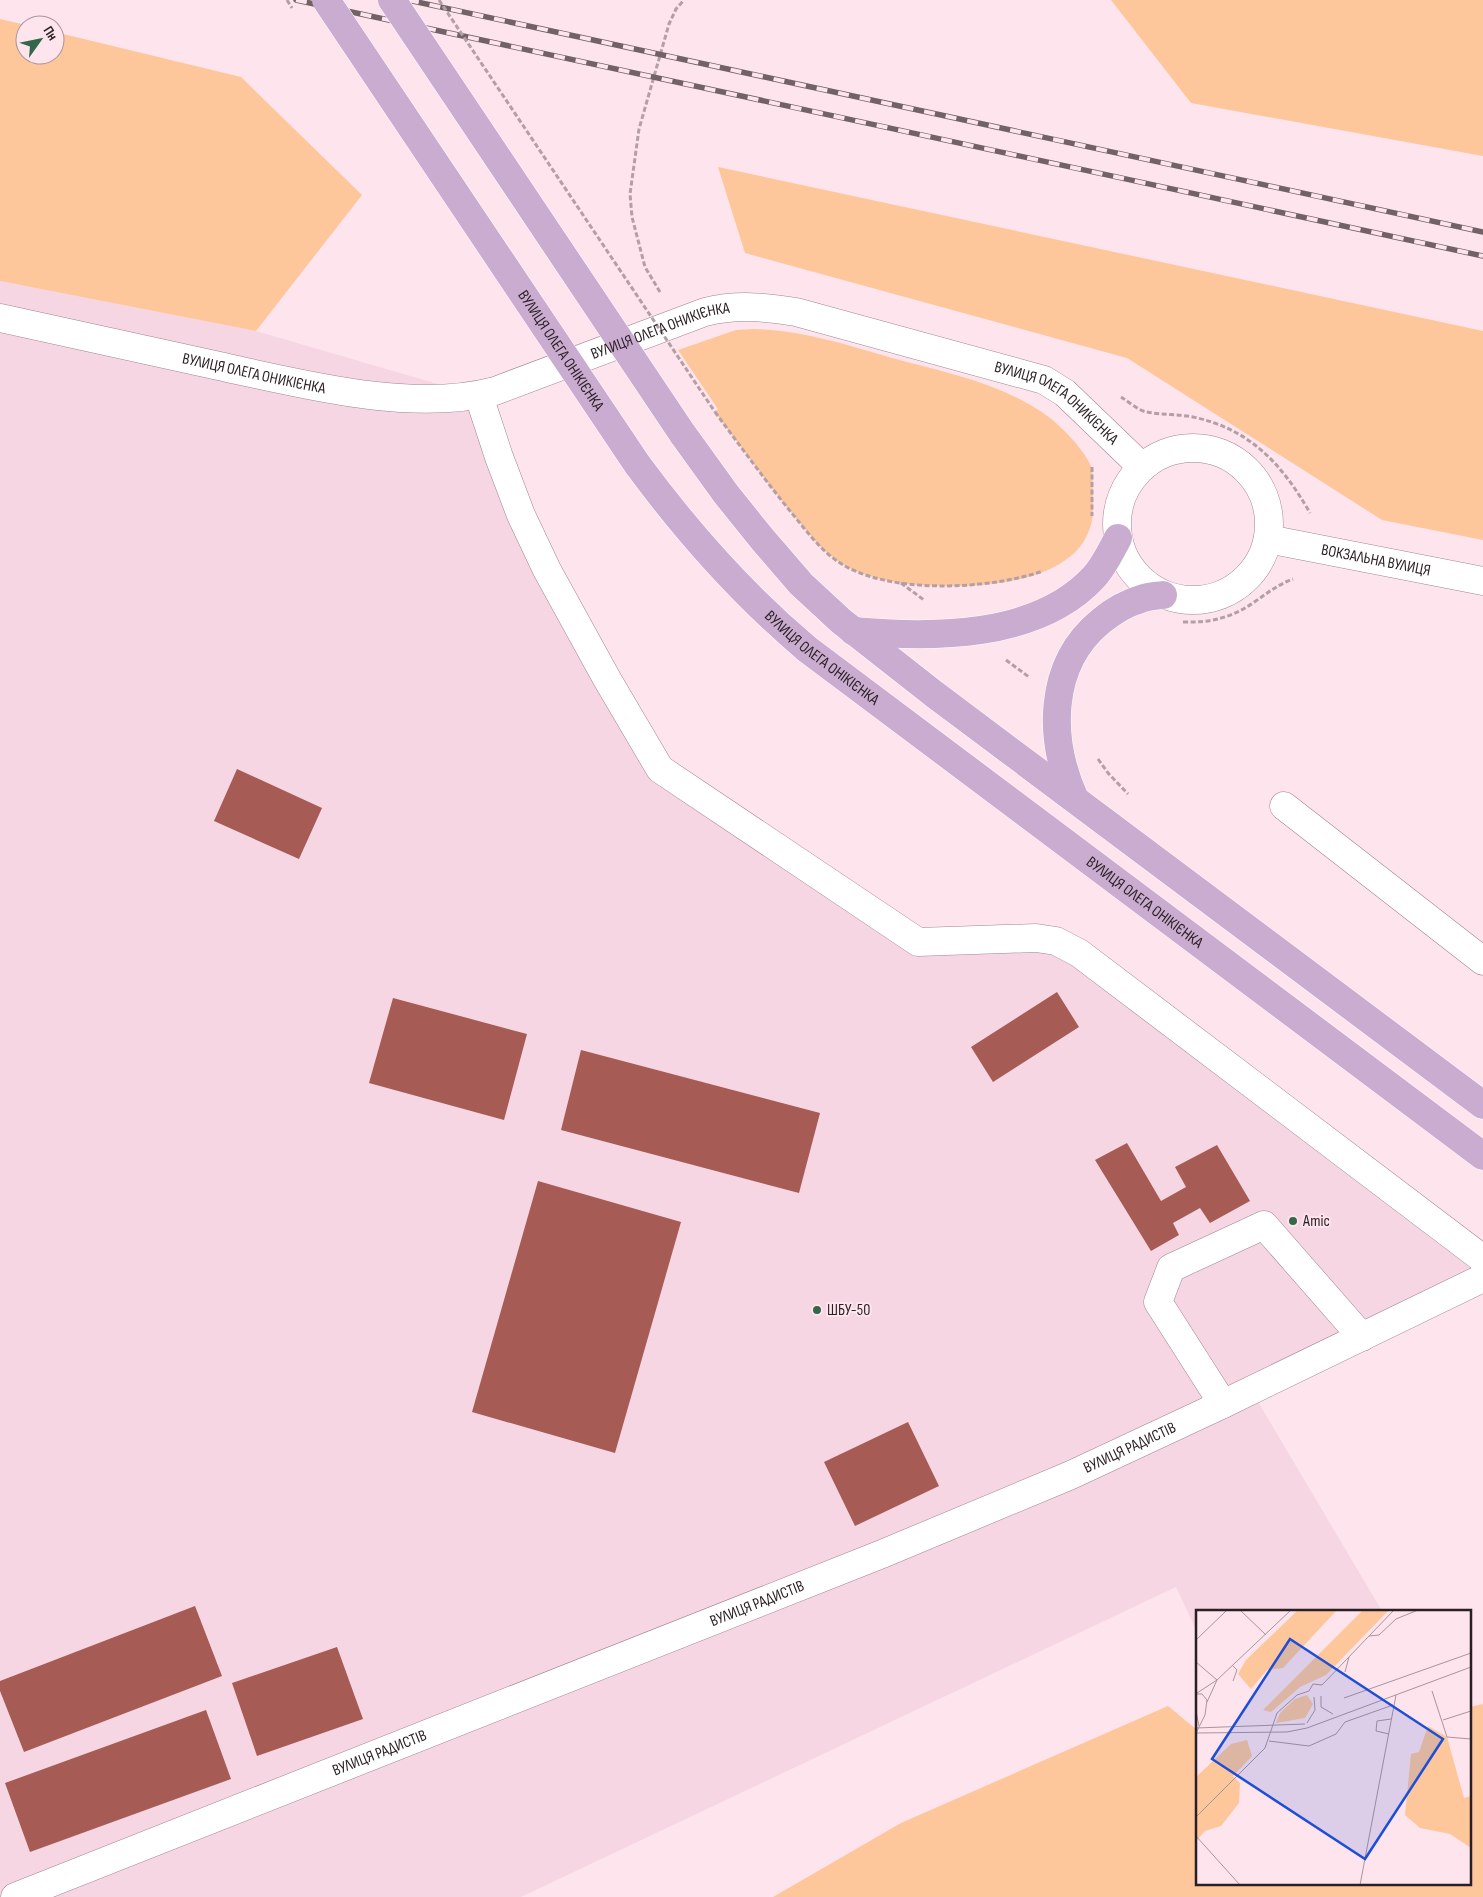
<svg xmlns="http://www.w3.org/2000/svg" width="1483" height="1897" viewBox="0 0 1483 1897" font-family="'Sofia Sans Condensed',sans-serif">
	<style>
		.built { fill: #f6d6e2 }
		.green { fill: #fec79b }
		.building { fill: #a65b54 }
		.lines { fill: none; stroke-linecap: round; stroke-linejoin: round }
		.minor-casing { stroke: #a28590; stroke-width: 29 }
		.major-casing { stroke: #fff; stroke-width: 29 }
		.path { stroke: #b49fa7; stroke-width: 3; stroke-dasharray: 5 2.5; stroke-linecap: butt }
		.minor { stroke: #fff; stroke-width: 28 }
		.major { stroke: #caacd1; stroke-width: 28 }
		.rail-casing { stroke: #726267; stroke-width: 5.5 }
		.rail { stroke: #fee4ed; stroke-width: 4; stroke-dasharray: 11; stroke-linecap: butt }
		.major-bridge-casing { stroke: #fff; stroke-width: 29; stroke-linecap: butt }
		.path-bridge { stroke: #b49fa7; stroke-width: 3; stroke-dasharray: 5 2.5; stroke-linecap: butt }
		.major-bridge { stroke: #caacd1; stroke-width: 28 }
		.poi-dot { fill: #32674c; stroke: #fee4ed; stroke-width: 2 }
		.labels { text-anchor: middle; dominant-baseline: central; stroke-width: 4; stroke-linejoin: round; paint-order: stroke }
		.street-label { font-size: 16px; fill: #2a1f23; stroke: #fee4ed }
		.poi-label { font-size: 16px; fill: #2a1f23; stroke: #fee4ed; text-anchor: start }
		.inset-road { fill: none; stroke: #a9959c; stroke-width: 1 }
		.view { fill: #1d4ed8; fill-opacity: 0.15; stroke: #1d4ed8; stroke-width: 2.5 }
		.inset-edge { fill: none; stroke: #2a1f23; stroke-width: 2.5 }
	</style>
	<rect width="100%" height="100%" fill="#fee4ed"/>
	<path class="built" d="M 0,281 L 256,331 L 479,396 L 499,457 L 660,769 L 918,942 L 1036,938 L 1483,1259 L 1483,1278 L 1251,1390 L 1382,1611 L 1197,1611 L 1197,1632 L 1176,1587 L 521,1897 L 0,1897 Z"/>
	<path class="green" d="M 1111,0 L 1483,0 L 1483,156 L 1191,103 Z
		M 0,19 L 26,25 L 25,25 L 25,55 L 55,55 L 55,32 L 241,77 L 362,195 L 256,331 L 0,281 Z
		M 718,167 L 1483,331 L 1483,540 L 1382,520 L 1127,358 L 745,253 Z
		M 754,329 C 802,330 847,345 892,358 C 944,372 1001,383 1046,415 C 1061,426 1083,448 1091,466 C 1094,473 1092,485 1093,493 C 1093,507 1094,521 1088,533 C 1070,577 1001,585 959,586 C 921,587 867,583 836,560 C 820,549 808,532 795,517 C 767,483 741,447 715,412 L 718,409 L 678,350 L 736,330 Z
		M 1483,1704 L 1483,1897 L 773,1897 L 901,1823 L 1168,1706 L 1197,1730 L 1197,1883 L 1469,1883 L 1469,1707 Z"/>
	<path class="building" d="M 237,769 L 322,808 L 299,859 L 214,821 Z
		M 1057,992 L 1079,1027 L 993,1082 L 971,1047 Z
		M 393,998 L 527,1034 L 504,1120 L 369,1083 Z
		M 581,1050 L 820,1113 L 799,1193 L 561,1130 Z
		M 1127,1143 L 1161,1201 L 1186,1187 L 1175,1167 L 1217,1145 L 1250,1201 L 1210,1223 L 1200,1208 L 1173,1223 L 1179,1235 L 1151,1251 L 1095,1160 Z
		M 538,1181 L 681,1222 L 615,1453 L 472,1412 Z
		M 908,1422 L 939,1486 L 855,1526 L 824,1462 Z
		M 195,1606 L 222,1676 L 24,1752 L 0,1691 L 0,1681 Z
		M 337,1647 L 363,1719 L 257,1756 L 232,1683 Z
		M 206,1710 L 231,1779 L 30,1852 L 5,1783 Z"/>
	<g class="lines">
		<g class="minor-casing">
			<g id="minor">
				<path id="s1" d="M 0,318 C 73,334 146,350 219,366 C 302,384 411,413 495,391 L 705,312 C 737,304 765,307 796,312 L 1044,380 L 1065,393 L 1142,467"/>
				<path d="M 479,396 L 499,457 L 521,515 L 547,570 L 607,679 L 660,769 L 918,942 L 1036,938 L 1056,941 L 1079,953 L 1483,1259"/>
				<circle cx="1193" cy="524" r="76"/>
				<path id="s2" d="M 1268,539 L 1483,581"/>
				<path d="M 1284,806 L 1483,961"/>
				<path d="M 1223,1404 L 1158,1302 L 1171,1268 L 1264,1225 L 1362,1337"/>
				<path id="s3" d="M 15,1897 L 882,1554 L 1071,1475 L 1223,1404 L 1483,1278"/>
			</g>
		</g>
		<g class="major-casing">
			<g id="major">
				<path d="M 682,433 L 726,494 L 763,540 L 801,584 L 841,621 L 934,694 L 1483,1105"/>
				<path id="s4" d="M 637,464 C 687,532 742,594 807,649 L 1483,1156"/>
				<path d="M 853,631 C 931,638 1037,639 1094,577 C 1104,566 1111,551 1118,538"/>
				<path d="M 1075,799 C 1048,740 1047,665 1101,621 C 1112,612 1127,603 1141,599 C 1148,596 1156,596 1163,595"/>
			</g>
		</g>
		<path class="path" d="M 660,292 L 645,267 L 632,217 L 630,194 L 639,129 L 669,24 L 676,9 L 684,0
			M 1121,397 C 1129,402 1139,411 1147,412 C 1162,415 1178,414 1193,417 C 1250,429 1282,464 1310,513
			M 715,412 C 741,447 767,483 795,517 C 808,533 820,549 837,561 C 885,595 989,590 1043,571
			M 1092,467 L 1092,516
			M 901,583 L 924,600
			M 1183,622 C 1209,623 1231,618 1253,603 C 1266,594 1277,585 1293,579
			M 1006,660 L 1029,677
			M 1098,759 L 1108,773 L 1128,794"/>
		<use href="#minor" class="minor"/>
		<use href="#major" class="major"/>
		<g class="rail-casing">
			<path id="rail" d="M 296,0 L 1483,256
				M 408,0 L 1483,232"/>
		</g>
		<use href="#rail" class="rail"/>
		<g class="major-bridge-casing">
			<g id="major-bridge">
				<path id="s5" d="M 326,0 L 637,464"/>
				<path d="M 392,0 L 682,433"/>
			</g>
		</g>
		<path class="path-bridge" d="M 287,0 L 292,8
			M 439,0 L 715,412"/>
		<use href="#major-bridge" class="major-bridge"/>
	</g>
	<g class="poi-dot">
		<circle cx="1293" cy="1221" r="5"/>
		<circle cx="817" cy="1310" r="5"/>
	</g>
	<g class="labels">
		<g class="street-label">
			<text stroke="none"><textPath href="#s1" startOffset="680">ВУЛИЦЯ ОЛЕГА ОНИКІЄНКА</textPath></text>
			<text stroke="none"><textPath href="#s5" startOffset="422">ВУЛИЦЯ ОЛЕГА ОНІКІЄНКА</textPath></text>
			<text stroke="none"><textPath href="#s1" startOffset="260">ВУЛИЦЯ ОЛЕГА ОНИКІЄНКА</textPath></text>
			<text stroke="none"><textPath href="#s1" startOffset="1099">ВУЛИЦЯ ОЛЕГА ОНИКІЄНКА</textPath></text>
			<text stroke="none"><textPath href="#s2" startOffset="110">ВОКЗАЛЬНА ВУЛИЦЯ</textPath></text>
			<text stroke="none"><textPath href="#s4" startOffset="269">ВУЛИЦЯ ОЛЕГА ОНІКІЄНКА</textPath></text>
			<text stroke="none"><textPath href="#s4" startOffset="674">ВУЛИЦЯ ОЛЕГА ОНІКІЄНКА</textPath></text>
			<text stroke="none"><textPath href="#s3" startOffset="1202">ВУЛИЦЯ РАДИСТІВ</textPath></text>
			<text stroke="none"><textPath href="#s3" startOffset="798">ВУЛИЦЯ РАДИСТІВ</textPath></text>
			<text stroke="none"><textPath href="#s3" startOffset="392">ВУЛИЦЯ РАДИСТІВ</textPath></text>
		</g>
		<g class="poi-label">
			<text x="1303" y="1221">Amic</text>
			<text x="827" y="1310">ШБУ-50</text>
		</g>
	</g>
	<g transform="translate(1196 1610)">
		<rect width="275" height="275" fill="#fee4ed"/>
		<path d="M 102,0 L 141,0 L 87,58 L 71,60 L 55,79 L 42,64 L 50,50 ZM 167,0 L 193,0 L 130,65 L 104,77 L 75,102 L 67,100 ZM 111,85 L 117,94 L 109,108 L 80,113 L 84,103 L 99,89 ZM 232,116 L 251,127 L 268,188 L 275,186 L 275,238 L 254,224 L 224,218 L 209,205 L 215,144 L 223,142 ZM 51,130 L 56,146 L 37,166 L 44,173 L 43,193 L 25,216 L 9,221 L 0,231 L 0,167 L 35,134 Z" fill="#fec79b"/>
		<path class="inset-road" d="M 44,0 L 70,25M 173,26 L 183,25 L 200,9 L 222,0M 0,30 L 31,0M 0,52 L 21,70M 36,55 L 41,60 L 37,71M 149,62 L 153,47M 126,75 L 198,0M 113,81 L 117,74 L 126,75M 236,81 L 251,127 L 275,129M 1,83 L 21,70 L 95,0M 0,84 L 6,84 L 11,90 L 9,105 L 0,123 L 91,122 L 111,118 L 275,57M 125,86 L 125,97 L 137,104M 148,88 L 275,43M 11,92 L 21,70M 0,101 L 3,116M 247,110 L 275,101M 111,113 L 119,100 L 118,87M 0,118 L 109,114M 193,124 L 180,121 L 181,111 L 195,109M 73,131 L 113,136 L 140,124 L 149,112 L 197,95M 0,207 L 69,138 L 81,103 L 101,85 L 113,81M 0,226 L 44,275M 164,275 L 200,85"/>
		<path class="view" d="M 94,29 L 247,129 L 169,249 L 16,149 Z"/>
		<rect width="275" height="275" class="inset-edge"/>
	</g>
	<g transform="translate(40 40) rotate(57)"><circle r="24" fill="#fee4ed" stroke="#a9959c"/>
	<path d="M0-4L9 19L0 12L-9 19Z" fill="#32674c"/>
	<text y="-8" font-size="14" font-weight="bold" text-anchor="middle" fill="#2a1f23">Пн</text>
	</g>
</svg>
